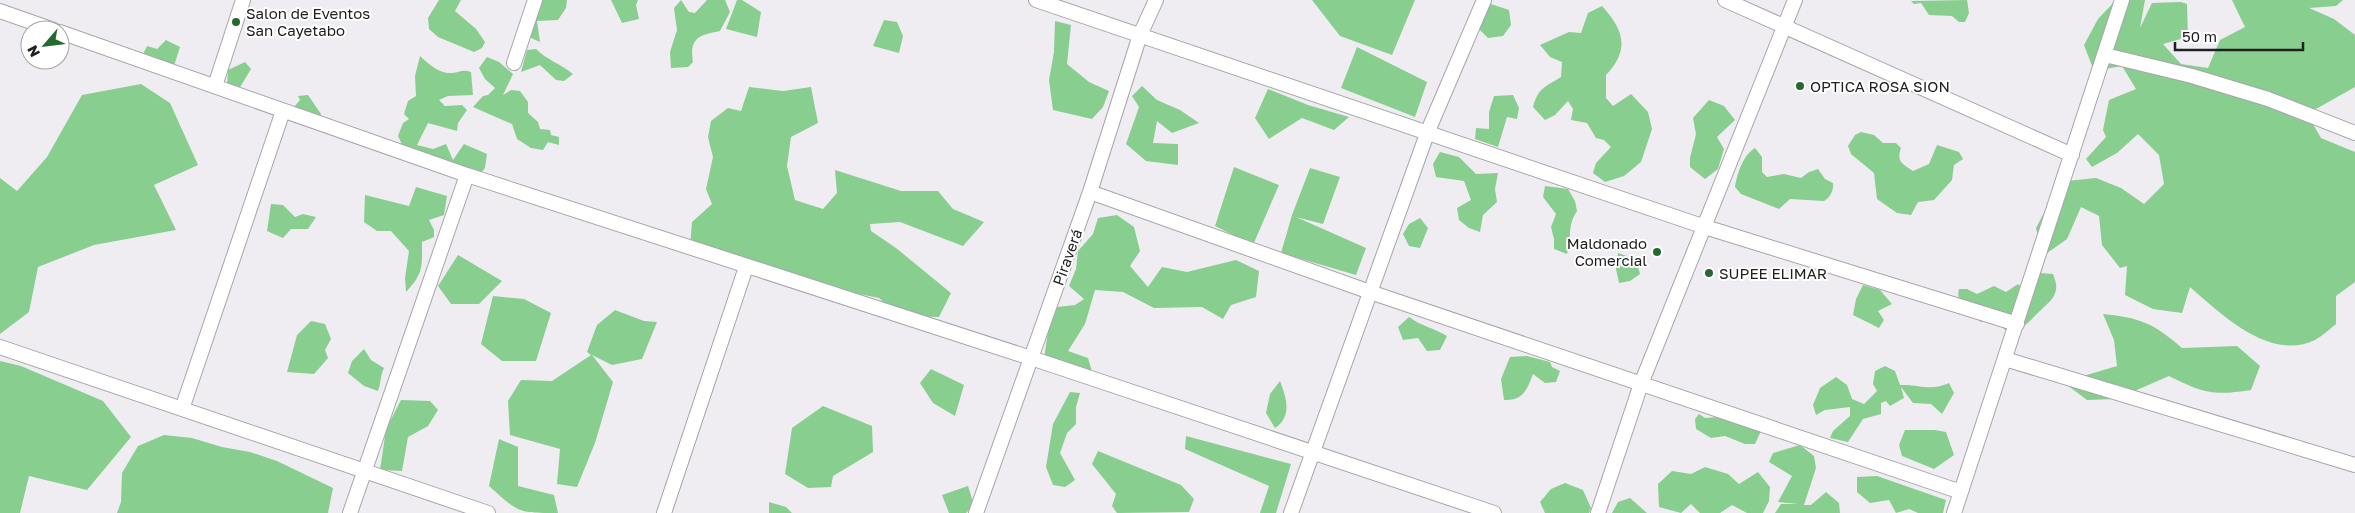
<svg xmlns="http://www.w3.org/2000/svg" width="2355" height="513" viewBox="0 0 2355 513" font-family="'Golos Text',sans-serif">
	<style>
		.forest { fill: #88ce8f }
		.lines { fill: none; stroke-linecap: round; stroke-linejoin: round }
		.minor-casing { stroke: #a8a5aa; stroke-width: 16 }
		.minor { stroke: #fff; stroke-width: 14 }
		.poi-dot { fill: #276831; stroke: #fff; stroke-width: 2 }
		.labels { text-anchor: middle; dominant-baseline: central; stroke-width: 4; stroke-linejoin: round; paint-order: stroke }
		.poi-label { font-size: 15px; fill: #222122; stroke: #fff; text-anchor: start }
		.street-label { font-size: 15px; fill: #222122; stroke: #fff }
	</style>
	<rect width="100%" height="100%" fill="#efedf2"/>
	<path class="forest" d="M 439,0 L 461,0 L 455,11 L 476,29 L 485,42 L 482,48 L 474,52 L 438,37 L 429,29 L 428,18 Z
		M 540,0 L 567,0 L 566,8 L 558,20 L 537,21 L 540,42 L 529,37 Z
		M 611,0 L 638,0 L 636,5 L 639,19 L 622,23 Z
		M 681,0 L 689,12 L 695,13 L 707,0 L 725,0 L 730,12 L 720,31 C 699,35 689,38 693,62 L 688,67 L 671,68 L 670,52 L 677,30 L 674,8 Z
		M 737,0 L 742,0 L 761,12 L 757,37 L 726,29 Z
		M 1312,0 L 1415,0 L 1392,55 L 1340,36 Z
		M 1967,0 L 1969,13 L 1965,22 L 1959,22 L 1952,16 L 1929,15 L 1921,3 L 1914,4 L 1911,1 Z
		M 2116,0 L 2145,0 L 2140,28 L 2152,3 L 2181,2 L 2187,4 L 2188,37 L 2163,44 L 2181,64 L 2208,68 L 2220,40 L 2245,27 L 2232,0 L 2343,0 L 2336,6 L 2309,8 L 2334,19 L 2355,35 L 2355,87 L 2307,114 L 2321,138 L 2355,152 L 2355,282 L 2336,296 L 2336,324 C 2330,329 2322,336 2315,340 C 2270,362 2221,314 2190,287 L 2182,313 L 2153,309 L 2125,295 L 2127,266 L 2120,268 L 2102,245 L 2099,216 L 2081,207 L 2067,239 L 2043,256 L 2036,228 L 2049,203 L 2067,181 L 2096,178 L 2121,188 L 2144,204 L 2164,184 L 2159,155 L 2138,134 L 2117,153 L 2092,167 L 2086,159 L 2106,137 L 2103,130 L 2109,100 L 2136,89 L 2122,66 L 2094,71 L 2084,45 L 2098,19 Z
		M 1491,4 L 1509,10 L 1511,25 L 1503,36 L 1488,38 L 1479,29 L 1483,14 Z
		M 1602,6 C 1624,30 1630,50 1606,75 L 1606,98 L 1613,106 L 1631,94 L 1648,112 L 1652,129 L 1641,162 L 1624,176 L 1605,182 L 1593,173 L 1596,163 L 1611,147 L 1604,140 L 1596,138 L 1587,123 L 1571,120 L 1573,109 L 1568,101 L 1555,115 L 1545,120 L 1533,107 C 1538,88 1545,87 1561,77 L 1562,62 L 1550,57 L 1540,45 L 1569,32 L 1581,33 L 1588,13 Z
		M 884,20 L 897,22 L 903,36 L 899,53 L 873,46 Z
		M 1055,21 L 1071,25 L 1067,64 L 1089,82 L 1109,91 L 1103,107 L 1092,119 L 1053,110 L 1049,80 L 1054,52 Z
		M 166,40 L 180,47 L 173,69 L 141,58 L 147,46 L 157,49 Z
		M 1357,47 L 1427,82 L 1415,117 L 1341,88 Z
		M 536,49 C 547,60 561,64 573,74 L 564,81 L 556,80 L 540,65 L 521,72 L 527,50 Z
		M 420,56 C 429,64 439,74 452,73 C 461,72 462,69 471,72 L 473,95 L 448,96 L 439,100 L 445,106 L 462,105 L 467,110 L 458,123 L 457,131 L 428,123 L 417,145 L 433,149 L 446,144 L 453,160 L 464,144 L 487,154 L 485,168 L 479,175 L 405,151 L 398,136 L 403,123 L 409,119 L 404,114 L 408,101 L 416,96 L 415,76 Z
		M 487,57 L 499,62 L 513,74 L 503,95 L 511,90 L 520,91 L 528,102 L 528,113 L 538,122 L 540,129 L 550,130 L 551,135 L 559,137 L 559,145 L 548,142 L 543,150 L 531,148 L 517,139 L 512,124 L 473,107 L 483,96 L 488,95 L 495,88 L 485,79 L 479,68 Z
		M 245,62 L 251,69 L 239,89 L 227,86 L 228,70 Z
		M 141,84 L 170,103 L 198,165 L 154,185 L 176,230 L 94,245 L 38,267 L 29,312 L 0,334 L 0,178 L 17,191 L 47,157 L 82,95 Z
		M 1142,86 L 1157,100 L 1180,110 L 1199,123 L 1172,133 L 1157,121 L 1153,143 L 1178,144 L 1178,165 L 1146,161 L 1126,144 L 1139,107 L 1132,96 Z
		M 749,87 L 783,91 L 811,87 L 818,123 L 791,137 L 787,166 L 795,200 L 823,209 L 837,193 L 835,170 L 901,191 L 938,191 L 953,209 L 984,222 L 963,246 L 900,222 L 870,224 L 871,231 L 896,248 L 951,293 L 939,317 L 899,316 L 879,298 L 800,282 L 690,247 L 692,222 L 712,204 L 706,189 L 713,157 L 708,137 L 711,121 L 728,108 L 741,111 Z
		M 1268,89 L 1308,105 L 1349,117 L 1334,130 L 1302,118 L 1269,139 L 1255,118 Z
		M 308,95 L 321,114 L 316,122 L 294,107 L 300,100 L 298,96 Z
		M 1513,95 L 1519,108 L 1517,119 L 1507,117 L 1498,147 L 1475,139 L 1476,128 L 1489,129 L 1489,112 L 1494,96 Z
		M 1709,100 L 1724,106 L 1735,120 L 1717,137 L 1724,149 L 1718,169 L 1705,179 L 1690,167 L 1690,158 L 1696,134 L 1693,118 Z
		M 1861,132 L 1874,135 L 1883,143 L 1896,143 L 1901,148 C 1896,162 1903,164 1913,171 L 1929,164 L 1937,145 L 1959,152 L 1963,159 L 1954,165 L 1952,180 L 1934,200 L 1918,202 L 1911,215 L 1897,213 L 1877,199 L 1874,173 L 1851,154 L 1848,146 L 1855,135 Z
		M 1755,148 L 1762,157 L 1762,172 L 1767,177 L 1784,174 L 1801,178 L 1809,172 L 1818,169 L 1825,179 L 1833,183 C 1834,190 1830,198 1824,201 L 1790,199 L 1779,209 L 1741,194 L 1735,187 C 1737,174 1743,155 1755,148 Z
		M 1440,152 L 1459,157 L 1476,174 L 1498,173 L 1495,189 L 1497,202 L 1483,215 L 1480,232 L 1469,228 L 1459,220 L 1457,208 L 1471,200 L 1464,181 L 1436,177 L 1433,164 Z
		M 1234,167 L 1279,185 L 1253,245 L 1215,226 Z
		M 1310,168 L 1340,177 L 1323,224 L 1296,217 L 1366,248 L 1356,275 L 1281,253 L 1292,215 Z
		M 1545,186 L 1568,189 L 1575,201 L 1577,211 C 1566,228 1573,236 1567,254 L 1554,249 L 1554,239 L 1551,227 L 1556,214 L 1543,197 Z
		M 416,187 L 447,196 L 444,215 L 429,220 L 434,230 L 434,237 L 422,242 C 422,266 424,273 406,292 L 405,278 L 409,251 L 391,231 L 377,231 L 364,222 L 365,195 L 409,206 Z
		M 271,204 L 283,205 L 295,217 L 303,214 L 316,217 L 308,229 L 291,229 L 283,238 L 267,231 Z
		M 1117,215 L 1134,227 L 1140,251 L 1130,266 L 1148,287 L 1162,267 L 1187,272 L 1236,260 L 1259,271 L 1256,297 L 1231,305 L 1223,319 L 1202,307 L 1154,308 L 1123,292 L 1095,290 L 1085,324 L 1068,351 L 1088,358 L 1093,375 L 1044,359 L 1048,331 L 1057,307 L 1075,305 L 1084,299 L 1069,286 L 1076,269 L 1078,251 L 1093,234 L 1098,218 Z
		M 1420,218 L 1428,228 L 1420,248 L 1409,246 L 1403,234 L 1409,224 Z
		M 1618,253 L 1636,259 L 1640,274 L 1630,281 L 1619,283 L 1616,269 Z
		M 458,255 L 502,281 L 479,304 L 451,304 L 438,286 Z
		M 2040,273 L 2053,274 C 2055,279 2057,285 2056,290 C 2054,299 2048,303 2042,309 C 2025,324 2030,327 2005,330 L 1995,319 L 1981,322 C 1969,313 1955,305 1959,289 L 1967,289 L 1977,294 L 1994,286 L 2006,292 L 2018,284 L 2028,292 Z
		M 1863,285 L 1880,290 L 1892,304 L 1878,311 L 1884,320 L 1879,328 L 1853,315 L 1856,299 Z
		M 493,296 L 524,299 L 551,313 L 536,361 L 502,361 L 481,344 Z
		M 615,310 L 644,321 L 657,322 L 642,359 L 612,365 L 592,355 L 613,382 L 595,443 L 577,487 L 557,484 L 560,449 L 510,435 L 508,401 L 521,380 L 552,381 L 591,355 L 587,352 L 597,325 Z
		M 2103,314 C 2141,318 2153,323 2182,348 L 2237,346 L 2260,366 L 2251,390 C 2212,396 2203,393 2169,376 L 2116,399 L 2087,400 L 2063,382 L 2117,366 L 2114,340 Z
		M 1409,317 C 1421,326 1434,328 1447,336 L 1440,350 L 1427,351 L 1418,338 L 1403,340 L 1398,327 Z
		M 311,321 L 325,324 L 331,339 L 325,350 L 328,358 L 314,374 L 287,372 L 297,335 Z
		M 364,349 L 371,360 L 384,368 C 380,376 381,384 378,391 L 364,386 L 348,373 L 352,361 Z
		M 1527,356 L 1550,362 L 1552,367 L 1560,371 L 1556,382 L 1545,383 L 1533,374 C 1527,390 1523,401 1504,400 L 1501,379 L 1510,357 Z
		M 0,361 L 21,366 L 103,401 L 131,437 L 87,490 L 29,476 L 20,513 L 0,513 Z
		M 1885,366 L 1895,371 L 1900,385 C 1922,384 1928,392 1949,383 L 1954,393 L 1942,414 L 1931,404 L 1913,403 L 1901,387 L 1904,398 L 1890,406 L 1886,401 L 1881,403 L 1881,414 L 1863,419 L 1848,442 L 1830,438 L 1833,431 L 1850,416 L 1850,407 L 1825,410 L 1816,415 L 1813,405 L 1820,388 L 1836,377 L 1847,385 L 1852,399 L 1864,404 L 1877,391 L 1873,384 L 1875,371 Z
		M 931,369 L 964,385 L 955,416 L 933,403 L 920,383 Z
		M 1280,381 C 1286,397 1293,416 1275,428 L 1266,413 L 1270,394 Z
		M 1070,392 L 1080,393 L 1076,407 L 1076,424 L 1067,433 L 1060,453 L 1075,480 L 1065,487 L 1053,485 L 1046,467 L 1053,424 Z
		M 401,400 L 430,401 L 438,410 L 428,426 L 408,437 L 402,471 L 380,470 L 386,429 Z
		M 823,406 L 872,426 L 873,452 L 833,476 L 831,487 L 808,488 L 785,474 L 792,428 Z
		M 1699,414 L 1705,418 L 1718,417 L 1761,431 L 1755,444 L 1745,444 L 1725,436 L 1711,438 L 1696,429 L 1695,419 Z
		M 1905,430 L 1935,430 L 1946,432 L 1954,455 L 1934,469 L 1902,456 L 1899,445 Z
		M 164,435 L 192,438 L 222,447 L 250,452 L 277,461 L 333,488 L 328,513 L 117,513 L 121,502 L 122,473 L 138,446 Z
		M 1186,436 L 1291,464 L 1276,513 L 1260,513 L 1269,486 L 1185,449 Z
		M 499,439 L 518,447 L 518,486 L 554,495 L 558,513 C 518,513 519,513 489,486 Z
		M 1800,445 L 1814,456 L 1816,468 L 1804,505 L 1811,505 L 1826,492 L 1839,503 L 1840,513 L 1775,513 L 1781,504 L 1798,504 L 1778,502 L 1792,476 L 1769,462 L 1773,453 Z
		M 1098,451 L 1181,485 L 1194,499 L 1189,512 L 1117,513 L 1112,506 L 1116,494 L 1092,464 Z
		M 1705,467 L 1728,474 L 1739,484 L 1758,472 L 1770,487 L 1769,501 L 1763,513 L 1747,513 L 1732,505 L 1720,513 L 1700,513 L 1691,504 L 1681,513 L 1659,507 L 1658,484 L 1672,471 L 1691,474 Z
		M 1877,476 L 1946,500 L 1943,513 L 1918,513 L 1909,509 L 1896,513 L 1889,500 L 1870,503 L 1857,492 L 1857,477 Z
		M 1565,483 L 1583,490 L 1591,508 L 1589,513 L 1545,513 L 1540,502 L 1551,489 Z
		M 968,486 L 974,505 L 966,513 L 949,513 L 942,495 Z
		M 1630,498 L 1647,513 L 1612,513 L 1618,502 Z
		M 769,502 L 786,507 L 792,513 L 769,513 Z"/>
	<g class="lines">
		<g class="minor-casing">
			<path id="minor" d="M 1036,0 L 1705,227 L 2017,324
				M 1725,0 L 2072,155
				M 0,11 L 54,30
				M 60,32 L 467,175 L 1031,358 L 1494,513
				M 2105,55 L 2192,76 L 2268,99 L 2355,133
				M 514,63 L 535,0
				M 215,86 L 243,0
				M 1090,192 L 1370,292 L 1961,492
				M 0,347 L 488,513
				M 2005,359 L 2355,465
				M 182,409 L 283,111
				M 350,513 L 467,175
				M 664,513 L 746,267
				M 976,513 L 1090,192 L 1140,35 L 1156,0
				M 1291,513 L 1428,131 L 1484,0
				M 1598,513 L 1641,384 L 1795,0
				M 1954,513 L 2122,0"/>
		</g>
		<use href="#minor" class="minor"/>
	</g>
	<g class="poi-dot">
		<circle cx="236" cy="22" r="5"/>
		<circle cx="1800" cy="86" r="5"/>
		<circle cx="1657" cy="252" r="5"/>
		<circle cx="1709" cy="273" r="5"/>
	</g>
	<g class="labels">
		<g class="poi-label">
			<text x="246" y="13">Salon de Eventos<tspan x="246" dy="17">San Cayetabo</tspan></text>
			<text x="1810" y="86">OPTICA ROSA SION</text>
			<text x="1647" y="243" text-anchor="end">Maldonado<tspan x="1647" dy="17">Comercial</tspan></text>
			<text x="1719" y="273">SUPEE ELIMAR</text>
		</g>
		<g class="street-label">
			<text transform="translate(1067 257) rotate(-70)">Piraverá</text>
		</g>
	</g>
	<g transform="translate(45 45) rotate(242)"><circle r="24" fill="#ffffff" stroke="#a7a6a7"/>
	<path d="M0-4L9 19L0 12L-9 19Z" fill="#276831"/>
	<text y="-8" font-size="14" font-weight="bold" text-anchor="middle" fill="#222122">N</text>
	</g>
	<path d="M2175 42v8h128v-8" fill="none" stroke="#222122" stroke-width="2.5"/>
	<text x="2182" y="42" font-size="15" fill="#222122" stroke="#ffffff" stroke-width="4" paint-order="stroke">50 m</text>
</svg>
